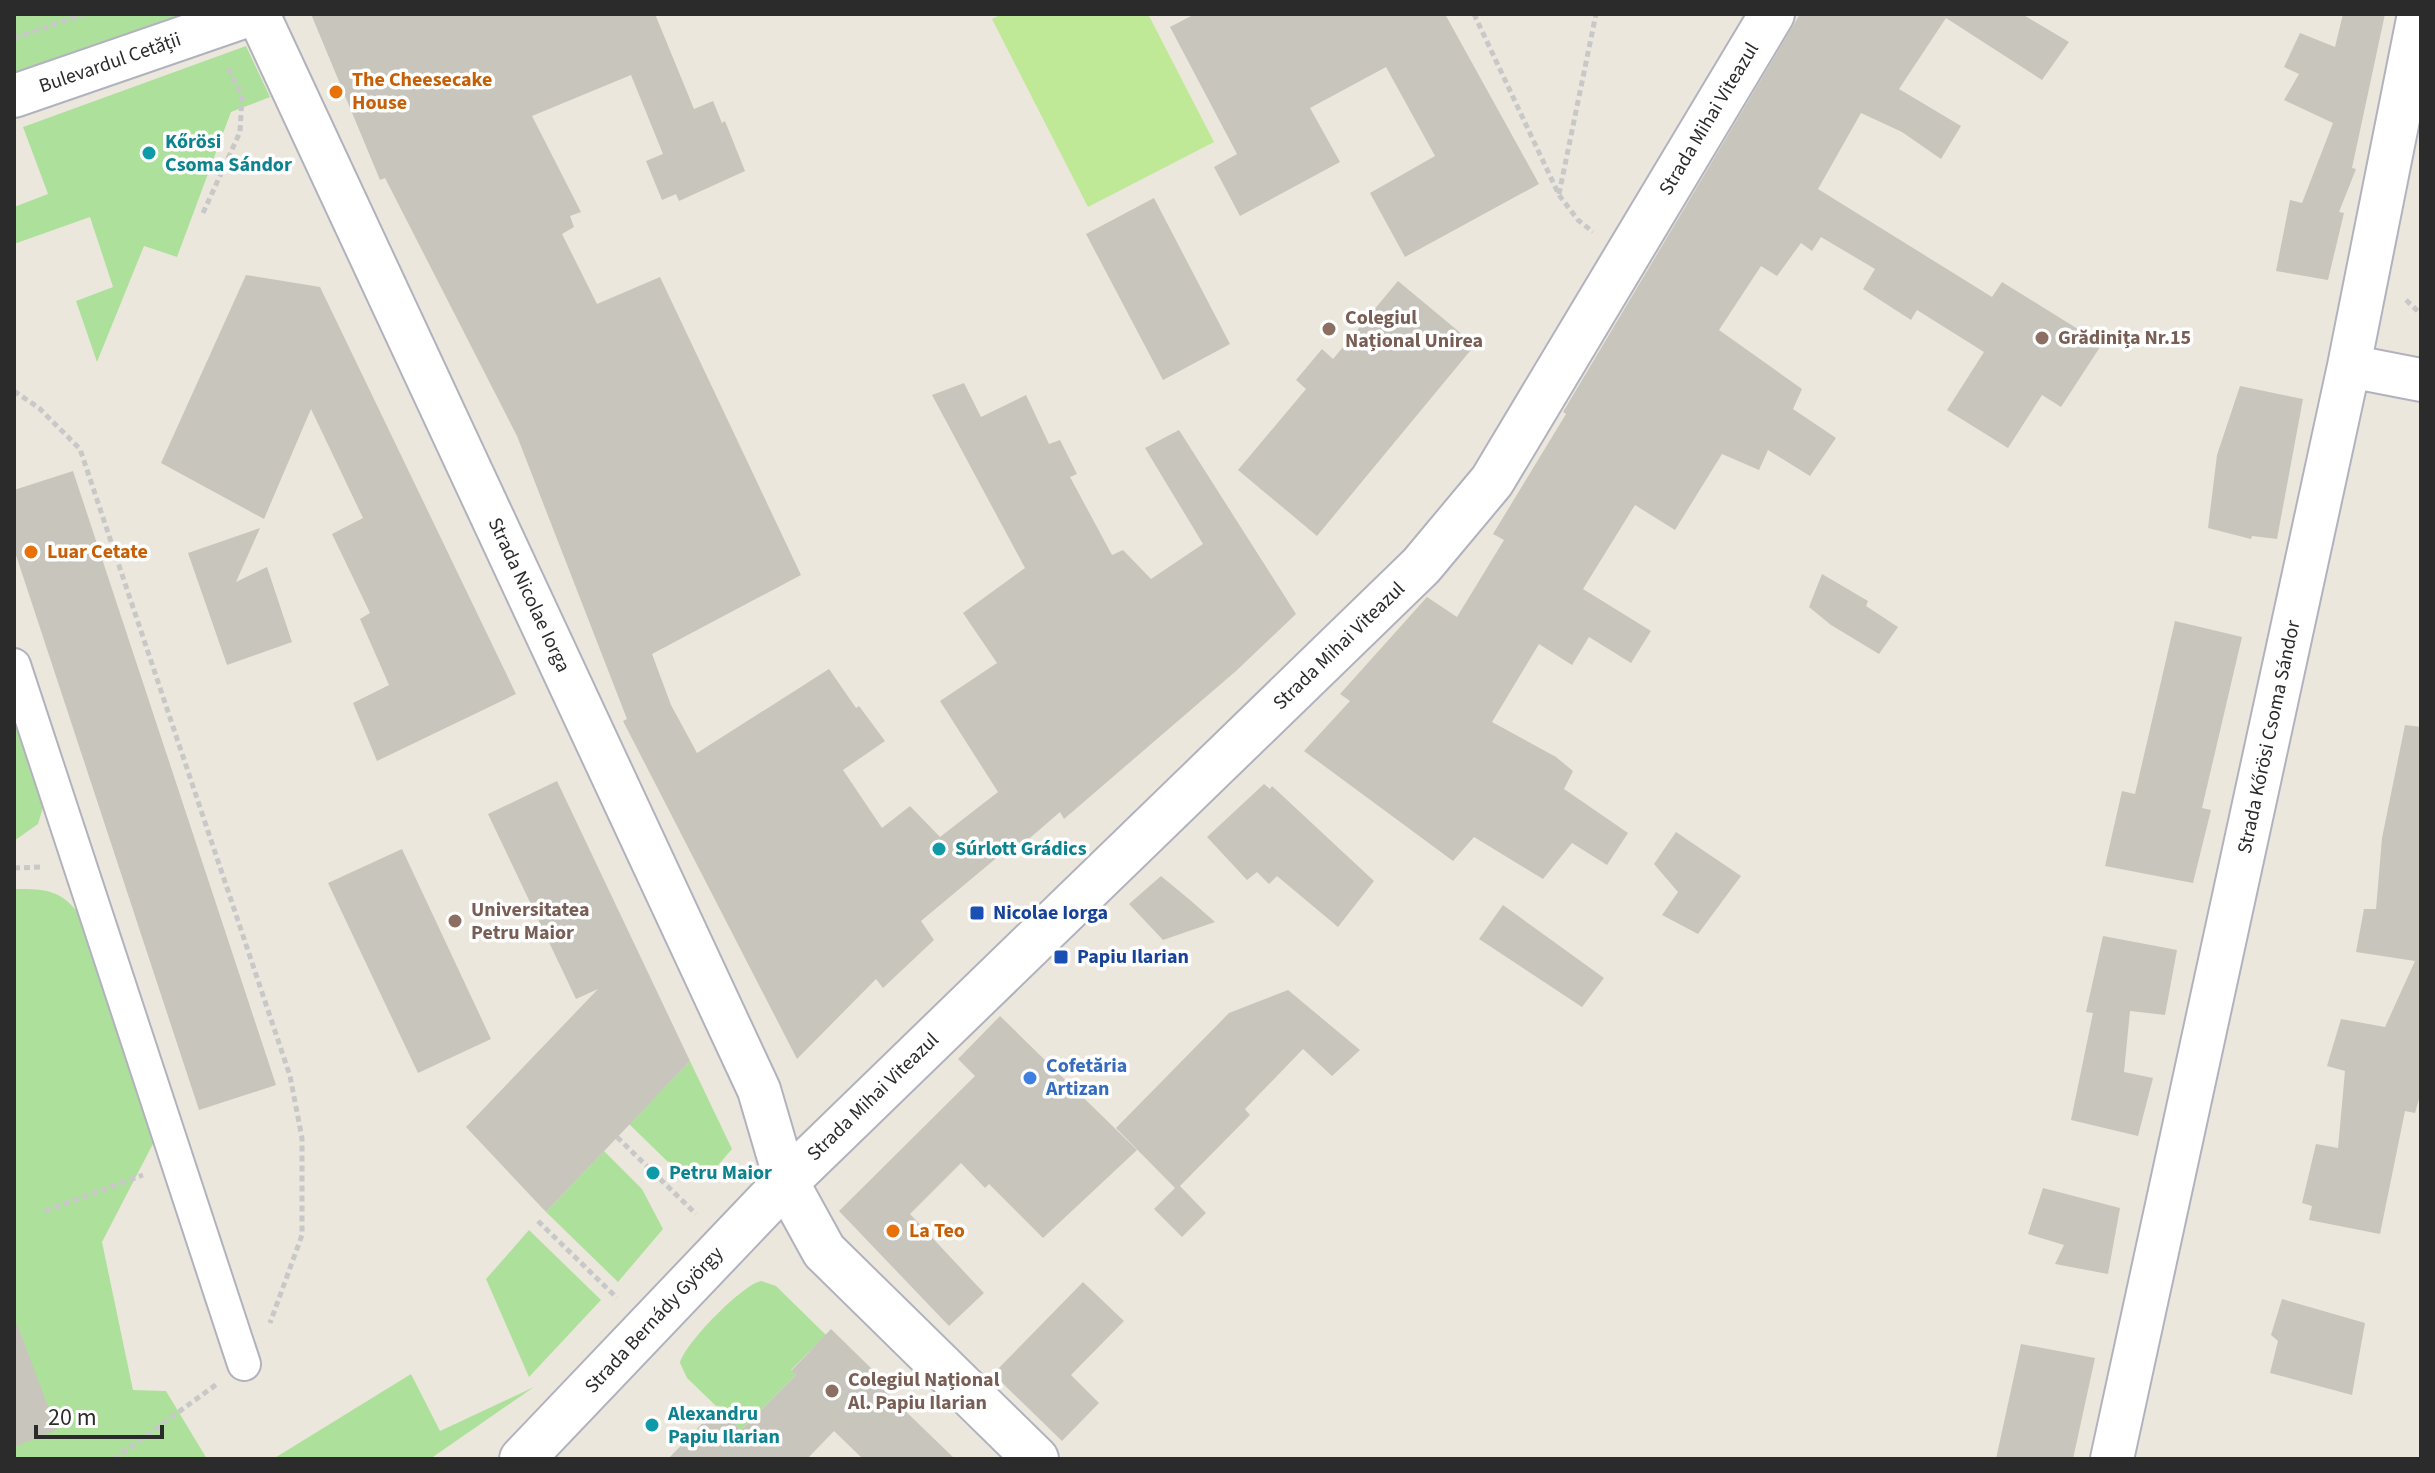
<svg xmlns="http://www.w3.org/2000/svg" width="2435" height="1473" viewBox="0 0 2435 1473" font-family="'Source Sans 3',sans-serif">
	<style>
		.green { fill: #ade19b }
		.pitch { fill: #bfe897 }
		.building { fill: #c8c5bc }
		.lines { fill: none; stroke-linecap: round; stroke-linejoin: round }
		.pedestrian-casing { stroke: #b1b2be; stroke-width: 36 }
		.minor-casing { stroke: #b1b2be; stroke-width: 46 }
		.tertiary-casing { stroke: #b1b2be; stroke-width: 48 }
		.secondary-casing { stroke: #b1b2be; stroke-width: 48 }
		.path { stroke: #c8c8c8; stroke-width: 5; stroke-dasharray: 6 4; stroke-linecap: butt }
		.pedestrian { stroke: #fff; stroke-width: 32 }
		.minor { stroke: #fff; stroke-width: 42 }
		.tertiary { stroke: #fff; stroke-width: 44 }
		.secondary { stroke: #fff; stroke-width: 44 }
		.food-dot { fill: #e8710a; stroke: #fff; stroke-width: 3 }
		.culture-dot { fill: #0f9aa8; stroke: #fff; stroke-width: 3 }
		.education-dot { fill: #8d6e63; stroke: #fff; stroke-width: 3 }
		.transit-dot { fill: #1a4fb4; stroke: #fff; stroke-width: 3 }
		.shop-dot { fill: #3f7fe0; stroke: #fff; stroke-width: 3 }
		.labels { text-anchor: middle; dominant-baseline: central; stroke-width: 7; stroke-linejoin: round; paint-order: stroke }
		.street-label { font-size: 20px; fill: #2b2b2b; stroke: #fff }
		.food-label { font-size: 20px; font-weight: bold; fill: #c56008; stroke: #fff; text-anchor: start }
		.culture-label { font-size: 20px; font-weight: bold; fill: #0d838f; stroke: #fff; text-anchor: start }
		.education-label { font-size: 20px; font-weight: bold; fill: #785e54; stroke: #fff; text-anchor: start }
		.transit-label { font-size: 20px; font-weight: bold; fill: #164399; stroke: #fff; text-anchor: start }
		.shop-label { font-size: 20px; font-weight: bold; fill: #366cbe; stroke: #fff; text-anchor: start }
	</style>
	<rect width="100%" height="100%" fill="#ece7dd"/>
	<path class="green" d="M 14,14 L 252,14 L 14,96 Z
		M 246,46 L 270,97 L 231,112 L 177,257 L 144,246 L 97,362 L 76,301 L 113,287 L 90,217 L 14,244 L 14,207 L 48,194 L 23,127 Z
		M 14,698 L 44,804 L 38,824 L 14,841 Z
		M 14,889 C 49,889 62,890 83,919 L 156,1138 L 102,1242 L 133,1390 L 166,1391 L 207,1459 L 14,1459 Z
		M 690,1061 L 732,1149 L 707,1178 L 667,1161 L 629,1124 Z
		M 604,1151 L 642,1189 L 663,1229 L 618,1282 L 546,1212 Z
		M 529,1230 L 601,1300 L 529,1377 L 486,1279 Z
		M 761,1281 L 776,1286 L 826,1335 L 791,1370 L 796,1375 L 741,1430 L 687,1378 L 680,1363 C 684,1344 743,1284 761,1281 Z
		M 411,1374 L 440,1431 L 534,1387 L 430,1459 L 273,1459 Z"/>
	<path class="pitch" d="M 1002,14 L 1148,14 L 1214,142 L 1088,207 L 992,19 Z"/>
	<path class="building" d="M 311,14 L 655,14 L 694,109 L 713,101 L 722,123 L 725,121 L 745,171 L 679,201 L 676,194 L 662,200 L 646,161 L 663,154 L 631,75 L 532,116 L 581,212 L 570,216 L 574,227 L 562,234 L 597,304 L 660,277 L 801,575 L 652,654 L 671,705 L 697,753 L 829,669 L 856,708 L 859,706 L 885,741 L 843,770 L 882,828 L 910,806 L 940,837 L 998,792 L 940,701 L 997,663 L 963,613 L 1025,568 L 932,395 L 964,383 L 981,417 L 1026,395 L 1049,444 L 1060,440 L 1077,474 L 1070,477 L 1112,555 L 1123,550 L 1151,579 L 1203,544 L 1145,448 L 1179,430 L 1296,614 L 1236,671 L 1064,819 L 1060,812 L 1016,850 L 1012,845 L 921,921 L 934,940 L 883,988 L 876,979 L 797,1059 L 623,721 L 627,719 L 517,436 L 385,178 L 380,180 Z
		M 1195,14 L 1445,14 L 1539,184 L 1405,257 L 1370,193 L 1435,156 L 1386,67 L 1310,108 L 1340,162 L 1240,216 L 1214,167 L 1237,154 L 1170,27 Z
		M 1800,14 L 2022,14 L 2069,42 L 2042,80 L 1946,18 L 1899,89 L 1961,126 L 1941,159 L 1902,132 L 1861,113 L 1818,189 L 1992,297 L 2002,282 L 2102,344 L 2061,407 L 2042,395 L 2008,448 L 1947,410 L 1984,352 L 1917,310 L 1911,320 L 1863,289 L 1875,269 L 1821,237 L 1812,251 L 1801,243 L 1777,276 L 1761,266 L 1719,330 L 1802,389 L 1793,409 L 1836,438 L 1810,476 L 1768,450 L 1759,470 L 1722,454 L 1675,530 L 1635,505 L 1583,589 L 1651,631 L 1631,663 L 1589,637 L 1572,665 L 1539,644 L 1492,722 L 1556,757 L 1573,771 L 1564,789 L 1628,833 L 1607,865 L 1572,843 L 1543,879 L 1474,837 L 1453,861 L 1304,751 L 1350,701 L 1340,694 L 1427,597 L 1457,617 L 1504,540 L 1493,534 L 1566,414 L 1563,412 Z
		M 2343,14 L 2385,14 L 2352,168 L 2356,169 L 2339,212 L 2344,213 L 2328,280 L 2276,271 L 2290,200 L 2302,203 L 2333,123 L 2284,100 L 2299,74 L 2284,67 L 2300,33 L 2335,47 Z
		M 1154,198 L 1230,344 L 1163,380 L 1086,234 Z
		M 246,275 L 320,287 L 516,694 L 377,761 L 353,703 L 389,685 L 360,619 L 370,613 L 332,534 L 363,518 L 311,409 L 264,519 L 161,463 Z
		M 1398,281 L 1475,345 L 1317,536 L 1238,470 L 1306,389 L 1296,380 L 1322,349 L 1333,359 Z
		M 2240,386 L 2303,399 L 2277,539 L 2252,536 L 2251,539 L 2208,528 L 2217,455 Z
		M 73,471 L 276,1085 L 199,1110 L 14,549 L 14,490 Z
		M 260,528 L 236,582 L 267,567 L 292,642 L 227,665 L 188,553 Z
		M 1822,574 L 1868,601 L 1866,606 L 1898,627 L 1879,654 L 1831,625 L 1809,607 Z
		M 2175,621 L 2242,637 L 2202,808 L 2211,810 L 2193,883 L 2105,866 L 2122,791 L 2135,794 Z
		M 2405,725 L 2421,727 L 2421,1092 L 2415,1113 L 2405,1111 L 2380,1234 L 2309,1220 L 2312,1206 L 2302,1203 L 2316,1144 L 2338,1148 L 2345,1071 L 2327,1066 L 2341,1019 L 2385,1027 L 2415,961 L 2356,952 L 2364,909 L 2376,909 L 2382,838 Z
		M 557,781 L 690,1061 L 546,1212 L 466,1127 L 598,989 L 576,999 L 488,814 Z
		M 1264,784 L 1270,789 L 1272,786 L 1374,881 L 1338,927 L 1277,876 L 1269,884 L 1257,872 L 1247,880 L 1207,837 Z
		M 1676,832 L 1741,876 L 1698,934 L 1662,915 L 1678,892 L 1654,864 Z
		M 402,849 L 491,1039 L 418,1073 L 328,883 Z
		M 1161,876 L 1190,900 L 1215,922 L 1163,940 L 1129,904 Z
		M 1503,905 L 1604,978 L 1582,1007 L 1479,939 Z
		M 2103,936 L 2177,950 L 2165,1015 L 2130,1011 L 2124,1072 L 2153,1078 L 2138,1136 L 2071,1120 L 2093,1013 L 2086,1012 Z
		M 1288,990 L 1360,1050 L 1332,1076 L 1303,1049 L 1245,1109 L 1250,1115 L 1180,1186 L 1206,1213 L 1182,1237 L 1154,1209 L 1175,1188 L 1116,1128 L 1229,1013 Z
		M 1000,1016 L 1137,1150 L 1043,1238 L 989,1184 L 985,1188 L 961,1163 L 910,1214 L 984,1293 L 949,1326 L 839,1211 L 975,1076 L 958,1059 Z
		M 2043,1188 L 2120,1208 L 2108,1274 L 2055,1264 L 2064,1245 L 2028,1234 Z
		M 1083,1282 L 1124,1321 L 1071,1375 L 1099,1403 L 1062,1441 L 993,1374 Z
		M 2282,1299 L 2365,1323 L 2352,1395 L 2270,1373 L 2278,1341 L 2271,1335 Z
		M 17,1324 L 57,1430 L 14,1447 L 14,1325 Z
		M 831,1329 L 872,1369 L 867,1374 L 955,1459 L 863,1459 L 834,1431 L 807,1459 L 668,1459 L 718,1407 L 741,1430 L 796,1375 L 791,1371 Z
		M 2021,1344 L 2095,1358 L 2073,1459 L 1996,1459 Z"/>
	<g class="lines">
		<g class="pedestrian-casing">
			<path id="pedestrian" d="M 14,665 L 244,1364"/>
		</g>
		<g class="minor-casing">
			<path id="minor" d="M 258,14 L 759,1090 L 786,1182
				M 14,96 L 252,14
				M 2349,366 L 2421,380
				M 2112,1459 L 2349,366 L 2419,14"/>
		</g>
		<g class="tertiary-casing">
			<path id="tertiary" d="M 786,1182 L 824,1251 L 1036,1459"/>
		</g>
		<g class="secondary-casing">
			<path id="secondary" d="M 522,1459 L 786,1182 L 1421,566 L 1492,481 L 1772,14"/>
		</g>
		<path class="path" d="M 1474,14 L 1559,195 L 1578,220 L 1593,232
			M 14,38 L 84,14
			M 1559,194 L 1596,14
			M 203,213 L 240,132 L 242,96 L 228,68
			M 2406,300 L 2421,314
			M 14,391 L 39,408 L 80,449 L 290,1076 L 302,1138 L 302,1235 L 270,1323
			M 14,868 L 41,867
			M 617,1137 L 696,1214
			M 45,1211 L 143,1175
			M 538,1221 L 617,1298
			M 114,1459 L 217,1384"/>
		<use href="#pedestrian" class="pedestrian"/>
		<use href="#minor" class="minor"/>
		<use href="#tertiary" class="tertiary"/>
		<use href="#secondary" class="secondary"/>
	</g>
	<g class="food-dot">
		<circle cx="336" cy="92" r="8"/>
		<circle cx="31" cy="552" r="8"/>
		<circle cx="893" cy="1231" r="8"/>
	</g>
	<g class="culture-dot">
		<circle cx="149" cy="153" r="8"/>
		<circle cx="939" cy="849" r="8"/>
		<circle cx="653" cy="1173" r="8"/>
		<circle cx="652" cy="1425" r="8"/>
	</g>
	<g class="education-dot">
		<circle cx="1329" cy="329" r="8"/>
		<circle cx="2042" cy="338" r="8"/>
		<circle cx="455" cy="921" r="8"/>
		<circle cx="832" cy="1391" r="8"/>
	</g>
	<g class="transit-dot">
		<rect x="969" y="905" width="16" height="16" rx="4"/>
		<rect x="1053" y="949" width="16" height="16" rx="4"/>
	</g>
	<circle class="shop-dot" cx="1030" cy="1078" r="8"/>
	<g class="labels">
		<g class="street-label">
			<text transform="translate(110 63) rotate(-19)">Bulevardul Cetății</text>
			<text transform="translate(1709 119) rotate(-59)">Strada Mihai Viteazul</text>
			<text transform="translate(529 595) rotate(65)">Strada Nicolae Iorga</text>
			<text transform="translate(1339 646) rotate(-44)">Strada Mihai Viteazul</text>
			<text transform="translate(2269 737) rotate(-78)">Strada Kőrösi Csoma Sándor</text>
			<text transform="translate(873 1097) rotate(-44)">Strada Mihai Viteazul</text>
			<text transform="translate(654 1320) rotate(-47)">Strada Bernády György</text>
		</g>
		<g class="food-label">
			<text x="352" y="80">The Cheesecake<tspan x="352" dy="23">House</tspan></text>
			<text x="47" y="552">Luar Cetate</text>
			<text x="909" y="1231">La Teo</text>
		</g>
		<g class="culture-label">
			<text x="165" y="142">Kőrösi<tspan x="165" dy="23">Csoma Sándor</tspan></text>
			<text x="955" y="849">Súrlott Grádics</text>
			<text x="669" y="1173">Petru Maior</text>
			<text x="668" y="1414">Alexandru<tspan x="668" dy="23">Papiu Ilarian</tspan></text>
		</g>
		<g class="education-label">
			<text x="1345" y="318">Colegiul<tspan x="1345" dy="23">Național Unirea</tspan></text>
			<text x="2058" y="338">Grădinița Nr.15</text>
			<text x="471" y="910">Universitatea<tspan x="471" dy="23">Petru Maior</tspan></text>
			<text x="848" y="1380">Colegiul Național<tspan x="848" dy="23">Al. Papiu Ilarian</tspan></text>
		</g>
		<g class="transit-label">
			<text x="993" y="913">Nicolae Iorga</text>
			<text x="1077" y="957">Papiu Ilarian</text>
		</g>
		<g class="shop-label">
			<text x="1046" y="1066">Cofetăria<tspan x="1046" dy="23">Artizan</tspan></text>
		</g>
	</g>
	<rect width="2435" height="1473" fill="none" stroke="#2b2b2b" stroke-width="32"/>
	<path d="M36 1425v12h126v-12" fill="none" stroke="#2b2b2b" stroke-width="4"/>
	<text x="48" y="1425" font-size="24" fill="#2b2b2b" stroke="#ffffff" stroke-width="6" paint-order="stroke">20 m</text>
</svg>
